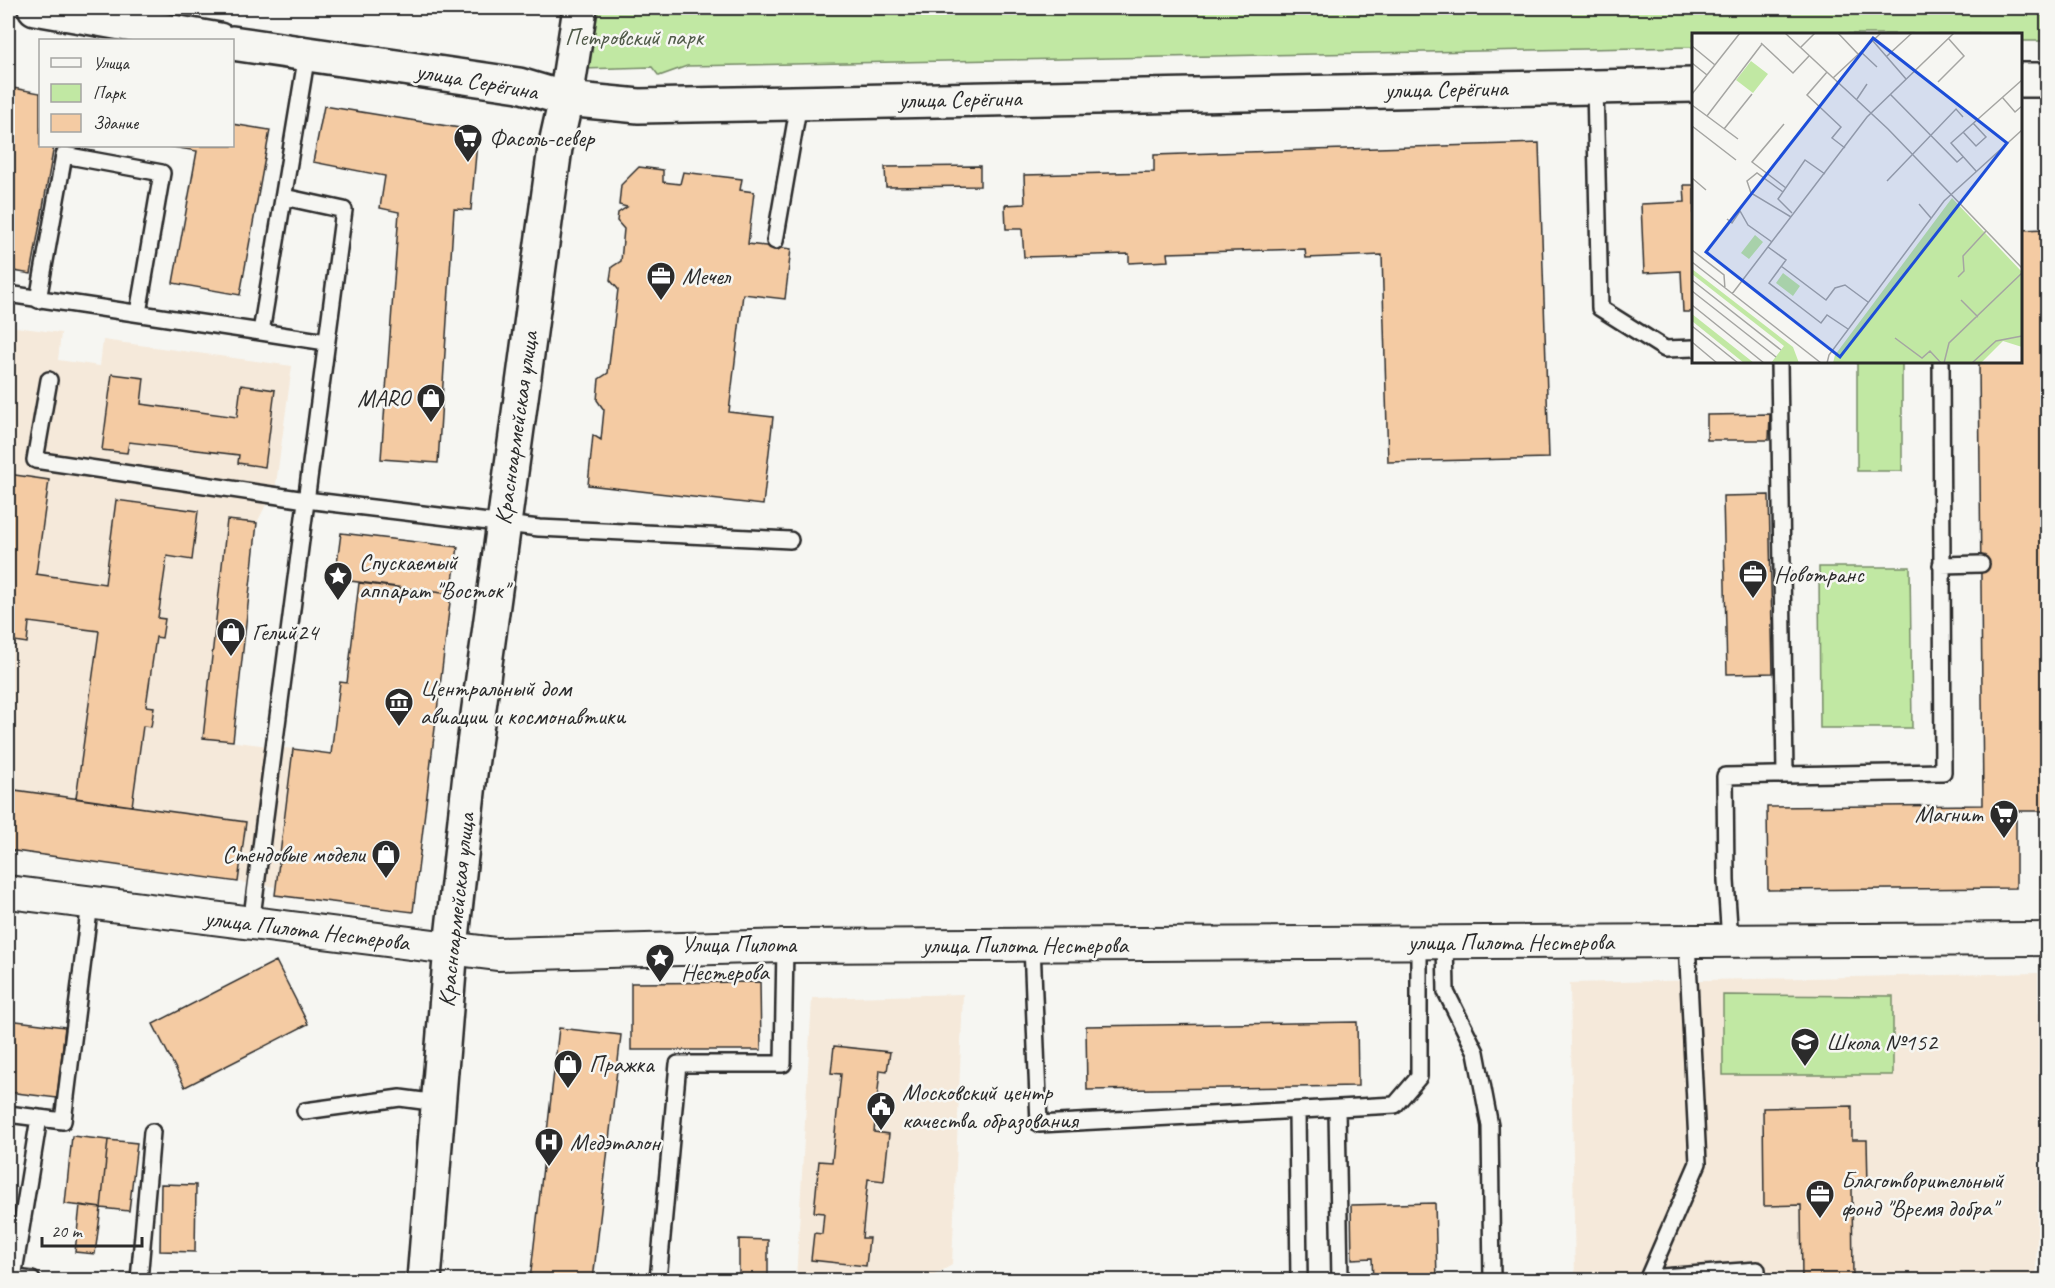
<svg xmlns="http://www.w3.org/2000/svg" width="2055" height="1288" viewBox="0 0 2055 1288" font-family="Caveat,sans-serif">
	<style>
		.built { fill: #f5e9da }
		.green { fill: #c1e8a3; stroke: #768a67; stroke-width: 1.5 }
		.building { fill: #f4cba3; stroke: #2b2b2b; stroke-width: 1.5 }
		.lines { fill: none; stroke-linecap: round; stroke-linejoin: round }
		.lane-casing { stroke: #2b2b2b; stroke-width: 20 }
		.street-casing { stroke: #2b2b2b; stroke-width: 36 }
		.secondary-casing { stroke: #2b2b2b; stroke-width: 38 }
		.lane { stroke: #f6f6f2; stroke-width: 15 }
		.street { stroke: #f6f6f2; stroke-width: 32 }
		.secondary { stroke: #f6f6f2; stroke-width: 33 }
		.labels { text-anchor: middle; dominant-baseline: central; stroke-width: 5; stroke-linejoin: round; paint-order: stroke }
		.park-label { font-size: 24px; fill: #505a49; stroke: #f6f6f2 }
		.street-label { font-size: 24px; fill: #2b2b2b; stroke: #f6f6f2 }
		.poi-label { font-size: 24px; fill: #2b2b2b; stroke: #f6f6f2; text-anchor: start }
		.inset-road { fill: none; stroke: #a5a5a2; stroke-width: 1.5 }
		.view { fill: #1d4ed8; fill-opacity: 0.15; stroke: #1d4ed8; stroke-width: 3 }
		.inset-edge { fill: none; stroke: #2b2b2b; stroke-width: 3 }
	</style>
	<rect width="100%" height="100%" fill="#f6f6f2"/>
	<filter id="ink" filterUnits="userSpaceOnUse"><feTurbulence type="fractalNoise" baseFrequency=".0167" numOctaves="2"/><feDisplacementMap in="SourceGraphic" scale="12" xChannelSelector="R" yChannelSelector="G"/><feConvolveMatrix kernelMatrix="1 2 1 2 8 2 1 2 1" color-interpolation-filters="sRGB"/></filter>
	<g filter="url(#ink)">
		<path class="built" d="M 8,326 L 61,333 L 58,360 L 100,366 L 103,340 L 292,366 L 276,484 L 257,523 L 228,520 L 204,738 L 293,749 L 276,887 L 8,850 Z
			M 2038,973 L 2039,1152 L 2036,1280 L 1575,1280 L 1570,983 Z
			M 963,994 L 952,1265 L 926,1280 L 796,1280 L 812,998 Z"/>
		<path class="green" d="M 593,8 L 2048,8 L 2047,41 L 2021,41 L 2020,34 L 1694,34 L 1693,47 L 687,66 L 659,76 L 652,67 L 583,69 Z
			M 1857,362 L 1902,362 L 1902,471 L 1857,471 Z
			M 1819,567 L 1910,567 L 1912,728 L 1820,728 Z
			M 1723,995 L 1893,996 L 1893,1075 L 1723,1075 Z"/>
		<path class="building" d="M 8,87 L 40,93 L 40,146 L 54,146 L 31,274 L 8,270 Z
			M 324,106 L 478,131 L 471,210 L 454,209 L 438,463 L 381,459 L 399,212 L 380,208 L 385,176 L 313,162 Z
			M 232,124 L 270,130 L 240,295 L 173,283 L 197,151 L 167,146 L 232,146 Z
			M 1539,143 L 1549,458 L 1388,462 L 1382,255 L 1306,258 L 1305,249 L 1167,253 L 1168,261 L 1129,263 L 1129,254 L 1024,257 L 1022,229 L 1006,229 L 1005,205 L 1025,204 L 1024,175 L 1154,172 L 1154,155 Z
			M 980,166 L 980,186 L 886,187 L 885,167 Z
			M 639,167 L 663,170 L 663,182 L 680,184 L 683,172 L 742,179 L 740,190 L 754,192 L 748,244 L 791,249 L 785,299 L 743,294 L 729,412 L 773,417 L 763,505 L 588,485 L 593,435 L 601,440 L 604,410 L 597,400 L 599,379 L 608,373 L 618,289 L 610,280 L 612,267 L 621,261 L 624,229 L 617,221 L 618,213 L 627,207 L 619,205 L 621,185 Z
			M 1684,185 L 1694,185 L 1694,312 L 1683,312 L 1681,271 L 1644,273 L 1641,204 L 1685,202 Z
			M 2048,229 L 2048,811 L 2016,811 L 2016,888 L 1768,890 L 1767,807 L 1983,805 L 1979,362 L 2020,362 L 2020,230 Z
			M 112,374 L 144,378 L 141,404 L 237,417 L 241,385 L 275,390 L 265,467 L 238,463 L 239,455 L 129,442 L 127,453 L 102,450 Z
			M 1770,414 L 1769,440 L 1707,440 L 1707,415 Z
			M 8,474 L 49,480 L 36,574 L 105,584 L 116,500 L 198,511 L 192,560 L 167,556 L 158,618 L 165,619 L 162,638 L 156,637 L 146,706 L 154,707 L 151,727 L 143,726 L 132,806 L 76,798 L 99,631 L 29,622 L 27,643 L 8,640 Z
			M 1769,495 L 1773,673 L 1727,674 L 1723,496 Z
			M 227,520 L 257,523 L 233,741 L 203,738 Z
			M 341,533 L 458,547 L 451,594 L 335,579 Z
			M 359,583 L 451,594 L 413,912 L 275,895 L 293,749 L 331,754 L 340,682 L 347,683 Z
			M 8,781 L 8,789 L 246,822 L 238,882 L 8,850 Z
			M 276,961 L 308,1024 L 185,1087 L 153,1024 Z
			M 760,982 L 761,1050 L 631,1050 L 631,983 Z
			M 8,1020 L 65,1027 L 57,1098 L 8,1092 Z
			M 1357,1022 L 1358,1086 L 1087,1090 L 1086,1026 Z
			M 559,1028 L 621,1035 L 593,1280 L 530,1280 Z
			M 834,1046 L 890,1052 L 887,1071 L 880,1070 L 874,1132 L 889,1134 L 884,1181 L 868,1179 L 862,1238 L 869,1238 L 866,1266 L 811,1260 L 814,1233 L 822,1234 L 824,1213 L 814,1212 L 819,1161 L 832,1162 L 841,1074 L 831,1073 Z
			M 1852,1106 L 1852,1140 L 1867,1140 L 1868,1187 L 1852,1187 L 1853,1280 L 1802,1280 L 1801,1205 L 1764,1206 L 1763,1108 Z
			M 72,1136 L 108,1140 L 101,1208 L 65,1204 Z
			M 108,1140 L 137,1143 L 129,1211 L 101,1208 Z
			M 161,1184 L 196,1185 L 195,1252 L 160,1251 Z
			M 1435,1203 L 1437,1280 L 1373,1280 L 1372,1258 L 1352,1259 L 1351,1205 Z
			M 80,1205 L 101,1208 L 95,1254 L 75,1252 Z
			M 739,1239 L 768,1240 L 768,1280 L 739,1280 Z"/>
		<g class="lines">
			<g class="lane-casing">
				<path id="lane" d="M 1595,86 L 1600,308 L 1665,349 L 1694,348
					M 775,241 L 799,103
					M 8,294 L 261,332 L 307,54
					M 38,300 L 64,155 L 162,173 L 138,313
					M 261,332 L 326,342
					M 1779,362 L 1785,775
					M 49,380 L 35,460 L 306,500 L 539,528 L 790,540
					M 1941,565 L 1981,564
					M 251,924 L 344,210 L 284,197
					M 1687,941 L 1698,1163 L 1648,1278 L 1757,1270 L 1757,1280
					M 1730,941 L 1726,881 L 1725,776 L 1943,772 L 1941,362
					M 1445,942 L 1446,992 L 1476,1052 L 1490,1126 L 1492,1280
					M 1032,945 L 1039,1124 L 1395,1105 L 1419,1077 L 1419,943
					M 1337,1110 L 1340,1280
					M 305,1111 L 400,1098 L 438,1103
					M 1297,1112 L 1299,1280
					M 8,1114 L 39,1118
					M 8,1277 L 32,1280
					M 13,1278 L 39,1118 L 63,1121 L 90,903
					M 139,1280 L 152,1132
					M 658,1280 L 678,1064 L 783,1064 L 785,946"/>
			</g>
			<g class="street-casing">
				<path id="street" d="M 8,892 L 497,954 L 785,946 L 2048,939"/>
			</g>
			<g class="secondary-casing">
				<path id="secondary" d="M 35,8 L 219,40
					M 232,43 L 519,85 L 566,99 L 639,106 L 1694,85
					M 2020,80 L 2048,80
					M 424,1280 L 451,947 L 470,774 L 555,148 L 566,99 L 580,8"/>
			</g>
			<use href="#lane" class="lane"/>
			<use href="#street" class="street"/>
			<use href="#secondary" class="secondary"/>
		</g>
	</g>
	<defs>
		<g id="supermarket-pin" transform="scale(1.5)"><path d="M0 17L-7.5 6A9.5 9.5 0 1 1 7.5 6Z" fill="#2b2b2b" stroke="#f6f6f2"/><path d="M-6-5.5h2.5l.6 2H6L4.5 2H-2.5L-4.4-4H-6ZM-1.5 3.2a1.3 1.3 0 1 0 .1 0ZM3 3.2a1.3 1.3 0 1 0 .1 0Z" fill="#fff"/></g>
		<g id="office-pin" transform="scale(1.5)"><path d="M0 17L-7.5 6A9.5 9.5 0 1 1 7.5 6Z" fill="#2b2b2b" stroke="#f6f6f2"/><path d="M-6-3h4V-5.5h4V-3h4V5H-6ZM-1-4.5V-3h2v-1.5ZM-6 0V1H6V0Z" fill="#fff"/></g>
		<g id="shop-pin" transform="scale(1.5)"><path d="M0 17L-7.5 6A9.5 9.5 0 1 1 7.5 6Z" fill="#2b2b2b" stroke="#f6f6f2"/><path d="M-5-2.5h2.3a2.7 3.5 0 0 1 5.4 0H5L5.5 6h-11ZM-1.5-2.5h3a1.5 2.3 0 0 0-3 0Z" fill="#fff"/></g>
		<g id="sight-pin" transform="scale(1.5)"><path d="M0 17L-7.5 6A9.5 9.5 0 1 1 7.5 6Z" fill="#2b2b2b" stroke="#f6f6f2"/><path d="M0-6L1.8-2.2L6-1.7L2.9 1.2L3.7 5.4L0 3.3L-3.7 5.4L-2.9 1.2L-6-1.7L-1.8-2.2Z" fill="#fff"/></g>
		<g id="museum-pin" transform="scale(1.5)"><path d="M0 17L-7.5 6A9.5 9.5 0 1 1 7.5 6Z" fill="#2b2b2b" stroke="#f6f6f2"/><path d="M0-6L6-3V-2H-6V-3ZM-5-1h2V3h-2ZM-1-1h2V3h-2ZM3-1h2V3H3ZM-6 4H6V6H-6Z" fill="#fff"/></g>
		<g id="school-pin" transform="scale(1.5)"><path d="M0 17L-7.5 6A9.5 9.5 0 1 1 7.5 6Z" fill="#2b2b2b" stroke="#f6f6f2"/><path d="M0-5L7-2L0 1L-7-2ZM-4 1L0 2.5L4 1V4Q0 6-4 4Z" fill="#fff"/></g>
		<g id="civic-pin" transform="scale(1.5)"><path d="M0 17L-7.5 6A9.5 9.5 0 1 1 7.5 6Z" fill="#2b2b2b" stroke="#f6f6f2"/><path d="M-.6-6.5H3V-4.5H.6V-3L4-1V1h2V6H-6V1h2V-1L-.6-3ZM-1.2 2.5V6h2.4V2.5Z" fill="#fff"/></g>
		<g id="hospital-pin" transform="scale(1.5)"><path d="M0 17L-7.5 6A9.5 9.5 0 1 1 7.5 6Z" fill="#2b2b2b" stroke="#f6f6f2"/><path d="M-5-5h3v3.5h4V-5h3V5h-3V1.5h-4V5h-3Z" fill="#fff"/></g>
	</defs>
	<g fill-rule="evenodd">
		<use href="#supermarket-pin" x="468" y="138"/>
		<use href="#office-pin" x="661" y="276"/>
		<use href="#shop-pin" x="431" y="398"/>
		<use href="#office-pin" x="1753" y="574"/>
		<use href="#sight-pin" x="338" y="576"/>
		<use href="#shop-pin" x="231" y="632"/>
		<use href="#museum-pin" x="399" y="702"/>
		<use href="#supermarket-pin" x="2004" y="814"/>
		<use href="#shop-pin" x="386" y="854"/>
		<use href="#sight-pin" x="660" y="958"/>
		<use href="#school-pin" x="1805" y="1042"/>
		<use href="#shop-pin" x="568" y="1064"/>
		<use href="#civic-pin" x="881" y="1106"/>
		<use href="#hospital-pin" x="549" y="1142"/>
		<use href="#office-pin" x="1820" y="1194"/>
	</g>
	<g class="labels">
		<g class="park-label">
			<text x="634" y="37">Петровский парк</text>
		</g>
		<g class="street-label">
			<text transform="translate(477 81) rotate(10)">улица Серёгина</text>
			<text transform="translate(1446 89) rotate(-1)">улица Серёгина</text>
			<text transform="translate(960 99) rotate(-1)">улица Серёгина</text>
			<text transform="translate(516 428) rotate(-82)">Красноармейская улица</text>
			<text transform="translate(456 910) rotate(-84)">Красноармейская улица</text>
			<text transform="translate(307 930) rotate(7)">улица Пилота Нестерова</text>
			<text x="1511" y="942">улица Пилота Нестерова</text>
			<text x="1025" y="945">улица Пилота Нестерова</text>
		</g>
		<g class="poi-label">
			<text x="489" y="138">Фасоль-север</text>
			<text x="682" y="276">Мечел</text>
			<text x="410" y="398" text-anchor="end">MARO</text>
			<text x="359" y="562">Спускаемый<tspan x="359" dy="28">аппарат "Восток"</tspan></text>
			<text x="1774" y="574">Новотранс</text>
			<text x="252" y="632">Гелий24</text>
			<text x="420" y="688">Центральный дом<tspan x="420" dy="28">авиации и космонавтики</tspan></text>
			<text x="1983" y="814" text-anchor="end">Магнит</text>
			<text x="365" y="854" text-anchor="end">Стендовые модели</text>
			<text x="681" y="944">Улица Пилота<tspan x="681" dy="28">Нестерова</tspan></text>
			<text x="1826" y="1042">Школа №152</text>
			<text x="589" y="1064">Пражка</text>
			<text x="902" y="1092">Московский центр<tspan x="902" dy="28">качества образования</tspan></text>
			<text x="570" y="1142">Медэталон</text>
			<text x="1841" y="1180">Благотворительный<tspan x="1841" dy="28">фонд "Время добра"</tspan></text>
		</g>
	</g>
	<g transform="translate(1692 33)">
		<rect width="330" height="330" fill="#f6f6f2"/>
		<path d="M 59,28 L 76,41 L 61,60 L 44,47 ZM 260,165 L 330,239 L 330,314 L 311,308 L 289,330 L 141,330 L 143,322 ZM 63,202 L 71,209 L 57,226 L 49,220 ZM 0,236 L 101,314 L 107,330 L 79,330 L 92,313 L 0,241 ZM 91,240 L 108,253 L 101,263 L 84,250 ZM 0,281 L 62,330 L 52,330 L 0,288 Z" fill="#c1e8a3"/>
		<path class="inset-road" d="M 93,0 L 196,96 L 330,235M 146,0 L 166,21M 181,8 L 214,46M 69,10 L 101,40 L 117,23M 0,13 L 23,32M 109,14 L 123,0M 169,19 L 185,34M 195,23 L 220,0M 0,30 L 15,42M 135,39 L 115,62 L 149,94 L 140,105 L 153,115M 141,45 L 189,0M 246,49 L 272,23 L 256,5M 0,61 L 48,0M 198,61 L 265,129 L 271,124M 310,64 L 323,79 L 330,73M 165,66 L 175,51M 0,72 L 15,83 L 70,11M 15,83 L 46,106M 92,91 L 60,129 L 94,155M 0,93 L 44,127M 32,96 L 60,61M 271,99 L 284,113 L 294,104 L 281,90M 284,138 L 259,110 L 330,47M 0,145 L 14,157M 195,148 L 264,76 L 271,84M 91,159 L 65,140 L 55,148 L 59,160 L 99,184M 227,171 L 239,185M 100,180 L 86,166 L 113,127 L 133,141M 35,186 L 40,190 L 48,178 L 56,192 L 80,209M 76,214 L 94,227 L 77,250 L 129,290 L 135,282 L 156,296M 0,217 L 32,242 L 33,256M 0,229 L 129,330M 89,233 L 134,267 L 143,255 L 153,252 L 176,269M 266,244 L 272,238 L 271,223 L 294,198M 0,247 L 89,317M 0,258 L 84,324M 40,261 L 175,84 L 262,0M 269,267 L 286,284M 0,272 L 72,330M 0,293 L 46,330M 203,305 L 230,325 L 238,318 L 249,330M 0,309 L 25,330M 135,330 L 137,322 L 252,168 L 330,97M 252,330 L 257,310 L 330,240M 280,330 L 304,308 L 330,303"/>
		<path class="view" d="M 181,5 L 315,110 L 148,324 L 14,219 Z"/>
		<rect width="330" height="330" class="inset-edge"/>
	</g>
	<rect width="2055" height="1288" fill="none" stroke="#f6f6f2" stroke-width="30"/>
	<rect x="15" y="15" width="2025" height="1258" fill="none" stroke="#2b2b2b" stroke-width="2" filter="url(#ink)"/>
	<rect x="39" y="39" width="195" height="108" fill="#f6f6f2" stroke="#a5a5a2" stroke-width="1.5"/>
	<rect x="51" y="58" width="30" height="9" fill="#f6f6f2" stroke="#a5a5a2" stroke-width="1.5"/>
	<text x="93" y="69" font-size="18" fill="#2b2b2b">Улица</text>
	<rect x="51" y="84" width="30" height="18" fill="#c1e8a3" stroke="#a5a5a2" stroke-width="1.5"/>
	<text x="93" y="99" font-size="18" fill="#2b2b2b">Парк</text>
	<rect x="51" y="114" width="30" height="18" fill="#f4cba3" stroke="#a5a5a2" stroke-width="1.5"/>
	<text x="93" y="129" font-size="18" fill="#2b2b2b">Здание</text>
	<path d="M42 1237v9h100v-9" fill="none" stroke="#2b2b2b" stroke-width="3"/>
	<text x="51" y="1237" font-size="18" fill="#2b2b2b" stroke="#f6f6f2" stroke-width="4.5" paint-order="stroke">20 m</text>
</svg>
